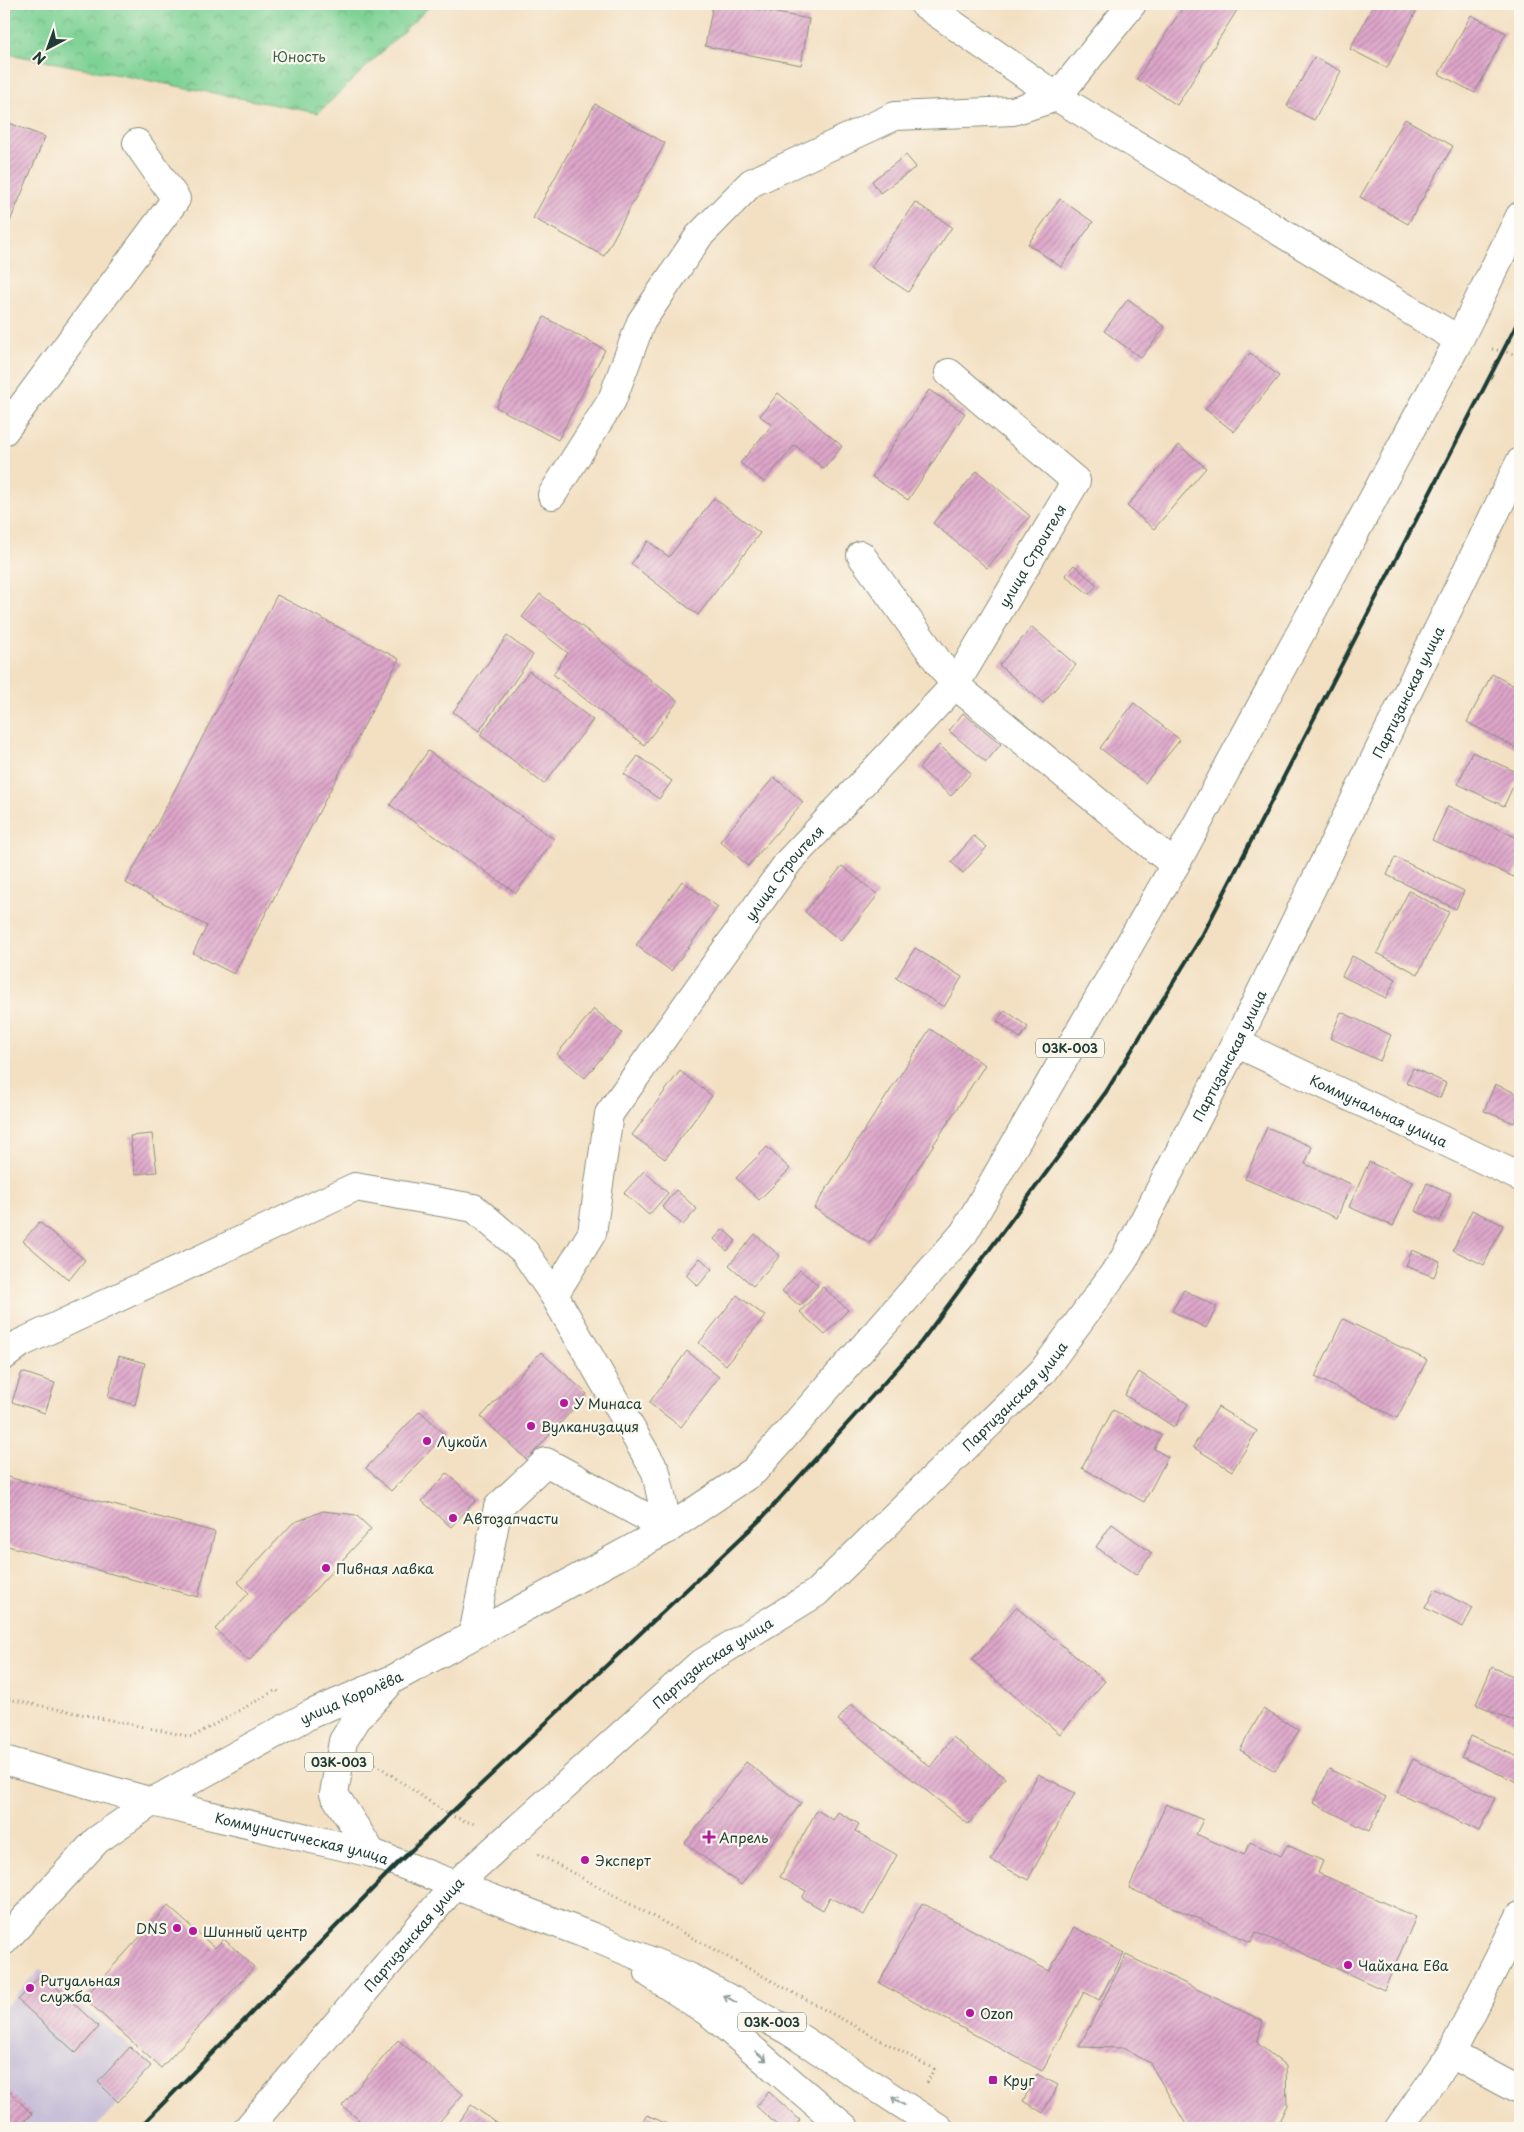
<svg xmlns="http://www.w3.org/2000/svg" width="1524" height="2132" viewBox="0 0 1524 2132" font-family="'Playpen Sans',sans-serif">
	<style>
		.industrial { fill: #c8c0d8 }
		.park { fill: url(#park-crowns); stroke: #4e8864 }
		.building { fill: url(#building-hatch) }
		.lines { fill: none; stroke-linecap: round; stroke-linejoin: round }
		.minor-casing { stroke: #898e7c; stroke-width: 30 }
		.major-casing { stroke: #898e7c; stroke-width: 30 }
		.path { stroke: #898e7c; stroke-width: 3; stroke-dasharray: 1 4; stroke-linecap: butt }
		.minor { stroke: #fff; stroke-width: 28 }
		.major { stroke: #fff; stroke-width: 28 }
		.rail { stroke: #1f3d34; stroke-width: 4 }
		.oneway { stroke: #8f9e9a }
		.poi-dot { fill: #b5179e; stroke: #fbf7ec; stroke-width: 2 }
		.labels { text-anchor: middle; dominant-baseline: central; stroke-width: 4.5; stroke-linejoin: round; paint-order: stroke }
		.shield { fill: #fbf7ec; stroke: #61756b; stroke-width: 1 }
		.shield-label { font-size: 12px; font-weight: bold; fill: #1f3d34 }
		.park-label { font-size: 14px; fill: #37624c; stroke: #fbf7ec }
		.street-label { font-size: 14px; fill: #1f3d34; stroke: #fbf7ec }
		.poi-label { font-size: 14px; fill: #1f3d34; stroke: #fbf7ec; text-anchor: start }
	</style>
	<defs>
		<pattern id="park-crowns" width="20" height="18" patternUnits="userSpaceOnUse" patternTransform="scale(1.25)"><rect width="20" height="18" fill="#7ed295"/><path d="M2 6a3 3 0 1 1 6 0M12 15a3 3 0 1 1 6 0" fill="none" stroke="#67ac7a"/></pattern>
		<pattern id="building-hatch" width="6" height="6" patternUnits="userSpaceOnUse" patternTransform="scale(1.25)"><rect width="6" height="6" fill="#dea6ca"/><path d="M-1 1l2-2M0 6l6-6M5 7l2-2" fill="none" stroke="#b388a5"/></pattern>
	</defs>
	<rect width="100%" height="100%" fill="#fbf7ec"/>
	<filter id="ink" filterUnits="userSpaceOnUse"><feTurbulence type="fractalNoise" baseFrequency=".02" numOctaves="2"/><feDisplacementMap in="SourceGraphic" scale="10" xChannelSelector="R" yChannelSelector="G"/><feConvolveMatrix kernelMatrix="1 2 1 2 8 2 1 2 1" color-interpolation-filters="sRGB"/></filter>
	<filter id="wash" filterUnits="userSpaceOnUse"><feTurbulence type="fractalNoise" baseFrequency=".0096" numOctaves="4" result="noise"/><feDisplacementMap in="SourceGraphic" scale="20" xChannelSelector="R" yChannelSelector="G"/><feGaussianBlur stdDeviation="1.12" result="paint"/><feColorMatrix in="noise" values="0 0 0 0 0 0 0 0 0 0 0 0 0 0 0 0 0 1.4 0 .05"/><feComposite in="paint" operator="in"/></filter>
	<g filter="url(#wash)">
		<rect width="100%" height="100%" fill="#f3e0c3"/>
		<path class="industrial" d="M 40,1969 L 154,2067 L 95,2128 L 4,2128 L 4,2008 Z"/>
		<path class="park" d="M 4,4 L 432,4 L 318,113 L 4,53 Z"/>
		<g id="blocks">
			<path class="building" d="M 713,4 L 728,4 L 809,19 L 801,65 L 705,46 Z
				M 959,4 L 971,4 L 967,10 Z
				M 1185,4 L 1241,4 L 1177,105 L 1137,79 Z
				M 1374,4 L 1420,4 L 1387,68 L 1350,49 Z
				M 1471,15 L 1506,33 L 1475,93 L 1439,74 Z
				M 1314,57 L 1341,71 L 1314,120 L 1287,106 Z
				M 595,104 L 665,143 L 604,256 L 533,218 Z
				M 1405,119 L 1453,146 L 1408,224 L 1360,197 Z
				M 4,121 L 45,137 L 4,236 Z
				M 906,155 L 916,167 L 880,193 L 872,181 Z
				M 1060,199 L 1093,222 L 1061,267 L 1028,244 Z
				M 915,202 L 952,227 L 908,292 L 871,267 Z
				M 1128,299 L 1165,327 L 1141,358 L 1104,331 Z
				M 544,317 L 605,350 L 558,440 L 496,407 Z
				M 1250,353 L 1279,376 L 1234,432 L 1205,409 Z
				M 929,390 L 965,413 L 908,500 L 872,477 Z
				M 778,393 L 842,446 L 824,469 L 795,445 L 764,482 L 740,463 L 772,425 L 760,416 Z
				M 1179,445 L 1206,468 L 1154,529 L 1127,506 Z
				M 977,471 L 1030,516 L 987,568 L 933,523 Z
				M 714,498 L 760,533 L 698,615 L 631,564 L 648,541 L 669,557 Z
				M 1074,565 L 1097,585 L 1089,594 L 1065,575 Z
				M 540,594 L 678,701 L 644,745 L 553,674 L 568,653 L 522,617 Z
				M 277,595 L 399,659 L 234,974 L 193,953 L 207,926 L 126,883 Z
				M 1032,627 L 1076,665 L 1043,703 L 999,665 Z
				M 507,636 L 533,655 L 479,731 L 453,712 Z
				M 529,671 L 593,720 L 544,784 L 480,735 Z
				M 1492,674 L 1520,689 L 1520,750 L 1467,722 Z
				M 1134,703 L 1180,740 L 1145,783 L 1100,748 Z
				M 963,713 L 1001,744 L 986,762 L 949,731 Z
				M 939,745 L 971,773 L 951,796 L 919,768 Z
				M 428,751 L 554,839 L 516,893 L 390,805 Z
				M 1472,752 L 1519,773 L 1504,806 L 1458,784 Z
				M 638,756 L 672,781 L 659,799 L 624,774 Z
				M 774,777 L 803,802 L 748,866 L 720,841 Z
				M 1448,806 L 1520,839 L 1520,864 L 1514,877 L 1432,840 Z
				M 974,836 L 987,847 L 963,873 L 951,862 Z
				M 1395,857 L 1464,891 L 1456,909 L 1387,875 Z
				M 842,866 L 878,895 L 841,941 L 805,912 Z
				M 682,881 L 718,907 L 671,971 L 636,945 Z
				M 1409,891 L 1449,912 L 1418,974 L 1377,953 Z
				M 915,948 L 962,977 L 944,1007 L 896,978 Z
				M 1352,956 L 1396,979 L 1386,998 L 1342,976 Z
				M 594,1009 L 622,1033 L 585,1078 L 557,1054 Z
				M 1005,1010 L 1028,1027 L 1020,1038 L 997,1021 Z
				M 1341,1012 L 1391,1035 L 1380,1061 L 1330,1038 Z
				M 930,1029 L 985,1065 L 870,1243 L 814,1208 Z
				M 1413,1068 L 1446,1083 L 1440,1098 L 1406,1083 Z
				M 680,1071 L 712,1096 L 665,1159 L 632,1135 Z
				M 1495,1084 L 1520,1095 L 1520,1109 L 1514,1123 L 1484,1111 Z
				M 1267,1127 L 1312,1147 L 1305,1164 L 1351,1184 L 1337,1218 L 1245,1179 Z
				M 152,1134 L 157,1172 L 135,1174 L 130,1136 Z
				M 767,1147 L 790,1169 L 759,1200 L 736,1178 Z
				M 1369,1162 L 1413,1182 L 1393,1226 L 1349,1207 Z
				M 644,1171 L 668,1193 L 649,1215 L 624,1193 Z
				M 1427,1183 L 1451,1193 L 1440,1221 L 1415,1211 Z
				M 676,1190 L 697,1209 L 683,1225 L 662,1207 Z
				M 1472,1210 L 1503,1225 L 1484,1265 L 1453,1250 Z
				M 39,1222 L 85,1260 L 69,1280 L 23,1241 Z
				M 723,1229 L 736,1241 L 727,1251 L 714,1239 Z
				M 755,1234 L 780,1256 L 753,1286 L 729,1265 Z
				M 1412,1250 L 1440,1261 L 1434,1277 L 1406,1266 Z
				M 700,1258 L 712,1269 L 698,1286 L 686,1275 Z
				M 800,1270 L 818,1285 L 800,1306 L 782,1291 Z
				M 823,1287 L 848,1310 L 825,1335 L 800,1312 Z
				M 1184,1290 L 1217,1307 L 1206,1328 L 1172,1311 Z
				M 737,1295 L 765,1316 L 726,1365 L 699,1343 Z
				M 1343,1319 L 1427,1360 L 1397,1418 L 1315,1377 Z
				M 687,1351 L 719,1377 L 681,1427 L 649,1403 Z
				M 541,1352 L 587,1394 L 527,1460 L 481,1417 Z
				M 119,1356 L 145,1363 L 135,1405 L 108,1397 Z
				M 22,1372 L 55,1383 L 45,1413 L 12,1402 Z
				M 1139,1372 L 1188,1404 L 1174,1427 L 1125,1395 Z
				M 1218,1407 L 1257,1431 L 1232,1471 L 1193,1447 Z
				M 1113,1410 L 1161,1435 L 1154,1449 L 1168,1457 L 1144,1502 L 1082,1468 Z
				M 420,1411 L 445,1435 L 391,1491 L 366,1468 Z
				M 447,1473 L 476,1500 L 451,1527 L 422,1501 Z
				M 4,1476 L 215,1532 L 198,1597 L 4,1545 Z
				M 323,1511 L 356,1515 L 371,1529 L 249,1661 L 215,1629 L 249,1593 L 238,1582 L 293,1523 Z
				M 1112,1524 L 1152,1553 L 1136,1575 L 1096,1547 Z
				M 1435,1589 L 1473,1608 L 1463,1627 L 1425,1608 Z
				M 1016,1607 L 1105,1681 L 1060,1734 L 972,1660 Z
				M 1492,1667 L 1520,1679 L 1520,1724 L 1476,1704 Z
				M 851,1704 L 930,1767 L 953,1737 L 1005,1778 L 968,1824 L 838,1720 Z
				M 1263,1709 L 1299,1730 L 1275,1771 L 1240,1750 Z
				M 1471,1736 L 1520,1758 L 1519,1783 L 1462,1757 Z
				M 1413,1759 L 1495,1798 L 1479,1831 L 1397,1792 Z
				M 746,1762 L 801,1803 L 741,1885 L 685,1843 Z
				M 1329,1769 L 1386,1797 L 1369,1831 L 1313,1803 Z
				M 1038,1774 L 1075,1793 L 1028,1880 L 991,1860 Z
				M 1166,1804 L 1203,1820 L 1196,1834 L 1244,1855 L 1250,1842 L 1281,1856 L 1287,1845 L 1323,1861 L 1318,1873 L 1416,1917 L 1384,1990 L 1256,1932 L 1251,1942 L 1129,1888 Z
				M 817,1810 L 833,1820 L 838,1812 L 859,1824 L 855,1831 L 897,1855 L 864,1915 L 830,1897 L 823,1910 L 802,1898 L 806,1891 L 780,1877 Z
				M 922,1903 L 1049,1971 L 1074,1927 L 1124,1953 L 1099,2000 L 1084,1992 L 1042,2071 L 879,1983 Z
				M 168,1906 L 215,1948 L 224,1939 L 254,1967 L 161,2068 L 84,1998 Z
				M 1126,1955 L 1263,2021 L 1257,2043 L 1286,2066 L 1287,2105 L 1276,2128 L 1188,2128 L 1150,2063 L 1123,2048 L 1079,2047 Z
				M 42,1974 L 99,2027 L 76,2053 L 18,2000 Z
				M 398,2040 L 463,2094 L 434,2128 L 369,2128 L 342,2106 Z
				M 130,2047 L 151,2066 L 118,2102 L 98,2082 Z
				M 1037,2074 L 1058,2085 L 1043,2113 L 1023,2101 Z
				M 4,2086 L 32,2114 L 18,2128 L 4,2128 Z
				M 769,2092 L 800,2120 L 793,2128 L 780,2128 L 756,2106 Z
				M 471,2105 L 501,2126 L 499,2128 L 455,2128 Z
				M 647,2115 L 676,2128 L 638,2128 Z"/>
		</g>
	</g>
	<g filter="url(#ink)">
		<use href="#blocks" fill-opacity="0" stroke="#898e7c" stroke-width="1"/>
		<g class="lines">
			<g class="minor-casing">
				<g id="minor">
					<path d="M 924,4 L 1057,97 L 1459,340"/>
					<path d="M 4,431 L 176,199 L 137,143"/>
					<path d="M 552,495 L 612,400 L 641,322 L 699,236 L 751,183 L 895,116 L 1013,111 L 1057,97 L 1132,4"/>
					<path d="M 861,555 L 955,685 L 1175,865"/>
					<path id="s1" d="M 1236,1043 L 1520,1177"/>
					<path id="s2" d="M 554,1295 L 592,1233 L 609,1114 L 789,861 L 955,685 L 1076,481 L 949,373"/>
					<path d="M 4,1356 L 21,1343 L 355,1187 L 474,1208 L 524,1251 L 554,1295 L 656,1472 L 668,1529"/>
					<path d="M 473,1635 L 498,1507 L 546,1462 L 668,1529"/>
					<path d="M 4,1941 L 97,1840 L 152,1802"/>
					<path d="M 1451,2054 L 1520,2091"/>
					<path id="s3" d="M 248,2128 L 455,1885 L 699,1665 L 816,1593 L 1043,1371 L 1123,1261 L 1236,1043 L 1520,462"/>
					<path d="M 1399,2128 L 1451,2054 L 1520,1916"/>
				</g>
			</g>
			<g class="major-casing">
				<g id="major">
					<path id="s4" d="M 4,1760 L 152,1802 L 372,1853 L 593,1937 L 689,1977 L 789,2031 L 939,2128"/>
					<path id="s5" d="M 152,1802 L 311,1714 L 395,1678 L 668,1529 L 754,1471 L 964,1233 L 1175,865 L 1459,340 L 1520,216"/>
					<path d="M 372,1853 L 334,1794 L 343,1741 L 358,1717 L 387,1686"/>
					<path d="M 649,1973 L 711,2014 L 845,2128"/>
				</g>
			</g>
			<path class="path" d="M 1492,349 L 1520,355
				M 4,1698 L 192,1737 L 276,1690 L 280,1693
				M 371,1761 L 449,1815 L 474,1824
				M 538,1854 L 934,2069 L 927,2083"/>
			<use href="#minor" class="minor"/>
			<use href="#major" class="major"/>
			<path class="rail" d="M 139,2128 L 397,1864 L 762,1518 L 921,1342 L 1106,1092 L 1203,934 L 1520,318"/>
		</g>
		<defs><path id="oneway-shaft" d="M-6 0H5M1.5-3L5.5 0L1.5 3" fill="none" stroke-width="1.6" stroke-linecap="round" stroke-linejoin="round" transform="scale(1.25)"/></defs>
		<g class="oneway">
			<use href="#oneway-shaft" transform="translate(730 1999) rotate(-151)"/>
			<use href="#oneway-shaft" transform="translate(761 2056) rotate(40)"/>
			<use href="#oneway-shaft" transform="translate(898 2101) rotate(-147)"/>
		</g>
	</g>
	<g class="poi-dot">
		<circle cx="564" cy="1403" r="5"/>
		<circle cx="531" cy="1426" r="5"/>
		<circle cx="427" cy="1441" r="5"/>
		<circle cx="453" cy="1518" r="5"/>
		<circle cx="326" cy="1568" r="5"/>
		<path d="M706.5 1829.5h5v5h5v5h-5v5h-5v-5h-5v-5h5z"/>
		<circle cx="585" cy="1860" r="5"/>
		<circle cx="177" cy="1928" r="5"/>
		<circle cx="193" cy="1931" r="5"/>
		<circle cx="1348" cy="1965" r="5"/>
		<circle cx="30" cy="1988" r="5"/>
		<circle cx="970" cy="2013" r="5"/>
		<rect x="988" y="2075" width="10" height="10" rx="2.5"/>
	</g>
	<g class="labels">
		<g class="shield">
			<rect x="1036" y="1038.5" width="68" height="19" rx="4"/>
			<rect x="305" y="1752.5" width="68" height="19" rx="4"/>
			<rect x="738" y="2012.5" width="68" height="19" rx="4"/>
		</g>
		<g class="shield-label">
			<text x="1070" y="1048">03К-003</text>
			<text x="339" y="1762">03К-003</text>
			<text x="772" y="2022">03К-003</text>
		</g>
		<g class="park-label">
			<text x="299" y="56">Юность</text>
		</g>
		<g class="street-label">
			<text stroke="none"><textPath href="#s2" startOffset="896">улица Строителя</textPath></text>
			<text stroke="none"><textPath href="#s3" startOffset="1875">Партизанская улица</textPath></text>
			<text stroke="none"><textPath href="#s2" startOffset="491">улица Строителя</textPath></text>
			<text stroke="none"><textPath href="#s3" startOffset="1470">Партизанская улица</textPath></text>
			<text stroke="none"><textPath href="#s1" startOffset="158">Коммунальная улица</textPath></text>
			<text stroke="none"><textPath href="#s3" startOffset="1065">Партизанская улица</textPath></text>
			<text stroke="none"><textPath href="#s3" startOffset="660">Партизанская улица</textPath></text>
			<text stroke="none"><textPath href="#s5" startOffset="225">улица Королёва</textPath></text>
			<text stroke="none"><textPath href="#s4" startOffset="308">Коммунистическая улица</textPath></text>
			<text stroke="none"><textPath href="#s3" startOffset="255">Партизанская улица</textPath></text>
		</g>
		<g class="poi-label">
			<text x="574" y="1403">У Минаса</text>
			<text x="541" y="1426">Вулканизация</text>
			<text x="437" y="1441">Лукойл</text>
			<text x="463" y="1518">Автозапчасти</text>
			<text x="336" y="1568">Пивная лавка</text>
			<text x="719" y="1837">Апрель</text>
			<text x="595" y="1860">Эксперт</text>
			<text x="167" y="1928" text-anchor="end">DNS</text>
			<text x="203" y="1931">Шинный центр</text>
			<text x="1358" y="1965">Чайхана Ева</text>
			<text x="40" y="1980">Ритуальная<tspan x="40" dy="16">служба</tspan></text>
			<text x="980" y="2013">Ozon</text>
			<text x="1003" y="2080">Круг</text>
		</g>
	</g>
	<rect width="1524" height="2132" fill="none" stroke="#fbf7ec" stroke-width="20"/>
	<g transform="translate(48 48) rotate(221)" stroke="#fbf7ec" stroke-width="4" paint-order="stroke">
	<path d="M0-4L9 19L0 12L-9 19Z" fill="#1f3d34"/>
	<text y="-8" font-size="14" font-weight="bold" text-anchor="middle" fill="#1f3d34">N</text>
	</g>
</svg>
